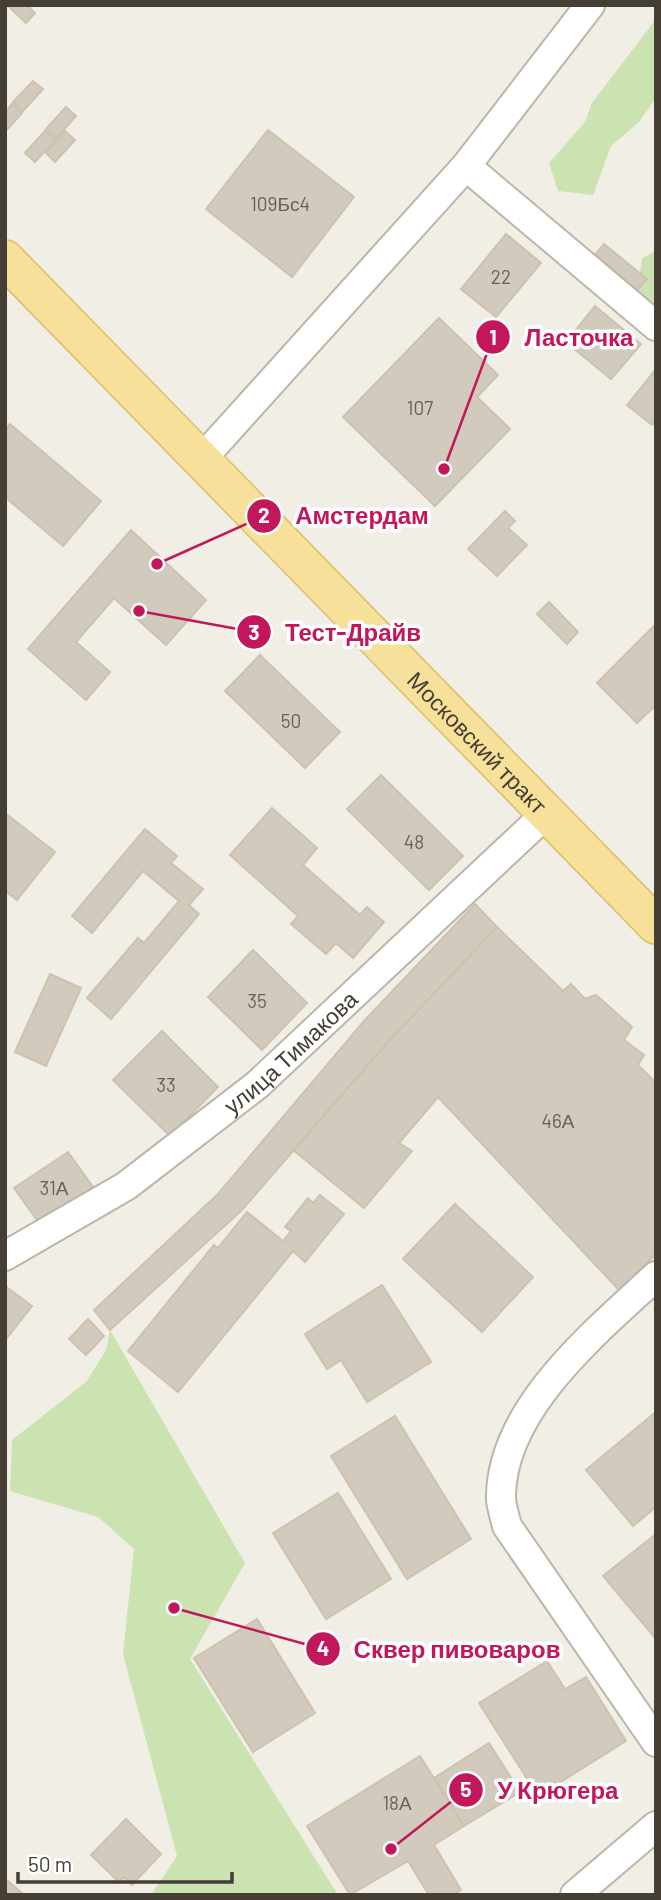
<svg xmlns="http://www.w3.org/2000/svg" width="661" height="1900" viewBox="0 0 661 1900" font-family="Barlow,sans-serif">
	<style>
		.green { fill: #cbe3b1 }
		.building { fill: #d2cabc; stroke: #cdc2af; stroke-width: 2 }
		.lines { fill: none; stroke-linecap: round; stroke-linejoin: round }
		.minor-casing { stroke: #bcb6a9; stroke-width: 32 }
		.major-casing { stroke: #dbbd6a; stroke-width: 40 }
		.minor { stroke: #fff; stroke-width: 28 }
		.major { stroke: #f7e099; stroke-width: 37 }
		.labels { text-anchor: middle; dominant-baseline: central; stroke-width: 7; stroke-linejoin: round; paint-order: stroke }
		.number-label { font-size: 19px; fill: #686157 }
		.street-label { font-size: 23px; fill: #443e35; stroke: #fff }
		.leader { fill: none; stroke: #c2185b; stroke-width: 2.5 }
		.callout-dot { fill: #c2185b; stroke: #fff; stroke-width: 2.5 }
		.mark-label { font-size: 21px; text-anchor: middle; font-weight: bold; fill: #fff }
		.callout-label { font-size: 24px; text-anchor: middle; font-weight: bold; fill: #c2185b; stroke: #fff; stroke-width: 7; stroke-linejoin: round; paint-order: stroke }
	</style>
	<rect width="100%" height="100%" fill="#f1eee5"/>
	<path class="green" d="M 656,19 L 656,98 L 639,122 L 611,146 L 593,195 L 558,191 L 549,163 L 585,122 L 592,103 Z
		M 656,251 L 656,307 L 637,293 L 642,258 Z
		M 110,1330 L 245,1563 L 190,1659 L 338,1895 L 151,1895 L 177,1856 L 123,1654 L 134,1549 L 98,1517 L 10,1491 L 12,1440 L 87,1381 L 106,1350 Z"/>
	<path class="building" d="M 7,5 L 27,5 L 35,13 L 26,23 Z
		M 33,81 L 43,89 L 23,111 L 13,102 Z
		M 12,104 L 22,113 L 5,132 L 5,112 Z
		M 66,107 L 76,116 L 56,138 L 46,129 Z
		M 268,130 L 354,197 L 292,277 L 206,209 Z
		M 45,131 L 55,140 L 35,162 L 25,153 Z
		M 65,131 L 75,140 L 55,162 L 46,153 Z
		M 506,234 L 541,263 L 496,317 L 461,289 Z
		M 604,244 L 647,279 L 632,296 L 590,261 Z
		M 595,306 L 641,344 L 611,379 L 566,342 Z
		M 439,318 L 498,375 L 477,397 L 510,429 L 435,506 L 343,417 Z
		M 656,369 L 656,421 L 652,425 L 627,405 Z
		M 10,424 L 101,501 L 63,546 L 5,497 L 5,430 Z
		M 505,511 L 515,521 L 508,528 L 527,545 L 497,576 L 468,549 Z
		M 131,530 L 206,600 L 166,645 L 114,598 L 76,642 L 110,672 L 86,700 L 28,649 Z
		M 549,602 L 578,632 L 567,644 L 537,614 Z
		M 655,625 L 656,705 L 637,723 L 597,683 Z
		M 260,655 L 340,732 L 305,768 L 225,691 Z
		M 381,775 L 463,856 L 429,890 L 347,809 Z
		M 272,808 L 317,848 L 303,865 L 360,915 L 367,907 L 384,922 L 353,958 L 336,943 L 326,954 L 291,924 L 298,916 L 230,855 Z
		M 5,813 L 55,852 L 17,900 L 5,891 Z
		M 145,829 L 177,856 L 171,863 L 203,889 L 189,905 L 199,914 L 111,1019 L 87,998 L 138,938 L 144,943 L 179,901 L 143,871 L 92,933 L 72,916 Z
		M 475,904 L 497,927 L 387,1043 L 241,1211 L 110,1330 L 94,1310 L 218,1194 L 364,1021 Z
		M 497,927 L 563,991 L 571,984 L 585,999 L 596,995 L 632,1027 L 624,1040 L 644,1055 L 638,1065 L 656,1083 L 656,1254 L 619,1290 L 438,1097 L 399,1143 L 412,1151 L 364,1208 L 293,1150 L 387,1043 Z
		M 253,950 L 307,1003 L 262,1050 L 208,997 Z
		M 50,974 L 81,988 L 46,1066 L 15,1052 Z
		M 162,1031 L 218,1087 L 170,1136 L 113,1080 Z
		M 68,1152 L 93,1187 L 39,1223 L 14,1188 Z
		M 320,1195 L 344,1214 L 305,1262 L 293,1251 L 178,1392 L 128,1351 L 214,1245 L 218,1248 L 247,1212 L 283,1241 L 291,1231 L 285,1227 L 308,1198 L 313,1203 Z
		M 455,1204 L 533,1277 L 482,1332 L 403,1259 Z
		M 382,1285 L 431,1362 L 367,1402 L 341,1360 L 327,1369 L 305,1334 Z
		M 5,1286 L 32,1306 L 7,1338 L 5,1337 Z
		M 88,1319 L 104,1336 L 86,1355 L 69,1339 Z
		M 656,1412 L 656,1507 L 633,1526 L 586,1470 Z
		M 395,1416 L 471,1539 L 407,1579 L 331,1456 Z
		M 338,1493 L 391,1579 L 326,1619 L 273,1533 Z
		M 656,1534 L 656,1639 L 603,1576 Z
		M 257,1619 L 315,1713 L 253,1752 L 194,1658 Z
		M 547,1661 L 565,1689 L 586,1677 L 626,1741 L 538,1796 L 479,1703 Z
		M 489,1743 L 520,1792 L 464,1826 L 434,1778 Z
		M 420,1756 L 464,1826 L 434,1845 L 461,1890 L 453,1895 L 429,1895 L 408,1861 L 350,1895 L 307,1826 Z
		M 126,1819 L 161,1854 L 132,1885 L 124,1877 L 119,1882 L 91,1855 Z
		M 8,1881 L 24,1895 L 5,1895 L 5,1884 Z"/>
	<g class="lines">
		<g class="minor-casing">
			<g id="minor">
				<path d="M 466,166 L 656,326"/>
				<path d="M 200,461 L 466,166 L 590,5"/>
				<path id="s1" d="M 5,1256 L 126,1186 L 257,1085 L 546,814"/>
				<path d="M 656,1276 C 596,1332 499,1410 501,1500 C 502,1508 505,1518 507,1526 L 656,1742"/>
				<path d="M 575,1895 L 656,1826"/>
			</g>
		</g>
		<g class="major-casing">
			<g id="major">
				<path id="s2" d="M 5,259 L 656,925"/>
			</g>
		</g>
		<use href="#minor" class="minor"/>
		<use href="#major" class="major"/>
	</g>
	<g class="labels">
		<g class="number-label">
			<text x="280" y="203">109Бс4</text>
			<text x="501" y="276">22</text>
			<text x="420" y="407">107</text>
			<text x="291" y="720">50</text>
			<text x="414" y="841">48</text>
			<text x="257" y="1000">35</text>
			<text x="166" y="1084">33</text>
			<text x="558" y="1120">46А</text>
			<text x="54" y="1187">31А</text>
			<text x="397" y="1802">18А</text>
		</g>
		<g class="street-label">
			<text stroke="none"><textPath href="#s2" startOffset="676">Московский тракт</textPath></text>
			<text stroke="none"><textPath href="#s1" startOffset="352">улица Тимакова</textPath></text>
		</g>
	</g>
	<path class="leader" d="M444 469L493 337M157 564L264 516M139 611L254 632M174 1608L323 1649M391 1849L466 1790"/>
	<g class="callout-dot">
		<circle cx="444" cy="469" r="7"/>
		<circle cx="157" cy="564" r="7"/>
		<circle cx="139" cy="611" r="7"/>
		<circle cx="174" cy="1608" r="7"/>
		<circle cx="391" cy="1849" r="7"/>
		<circle cx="493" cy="337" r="18"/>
		<circle cx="264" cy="516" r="18"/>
		<circle cx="254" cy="632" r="18"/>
		<circle cx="323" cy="1649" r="18"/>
		<circle cx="466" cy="1790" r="18"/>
	</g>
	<g class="mark-label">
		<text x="493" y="345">1</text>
		<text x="264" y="523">2</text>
		<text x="254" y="640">3</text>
		<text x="323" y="1656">4</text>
		<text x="466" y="1797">5</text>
	</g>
	<g class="callout-label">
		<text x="579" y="346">Ласточка</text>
		<text x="362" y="524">Амстердам</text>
		<text x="353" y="641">Тест-Драйв</text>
		<text x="457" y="1658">Сквер пивоваров</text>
		<text x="558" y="1799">У Крюгера</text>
	</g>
	<rect width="661" height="1900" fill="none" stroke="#443e35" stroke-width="14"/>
	<path d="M18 1872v10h214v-10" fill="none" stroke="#443e35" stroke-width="3.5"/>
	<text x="28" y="1872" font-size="21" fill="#443e35" stroke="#ffffff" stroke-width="5" paint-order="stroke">50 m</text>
</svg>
